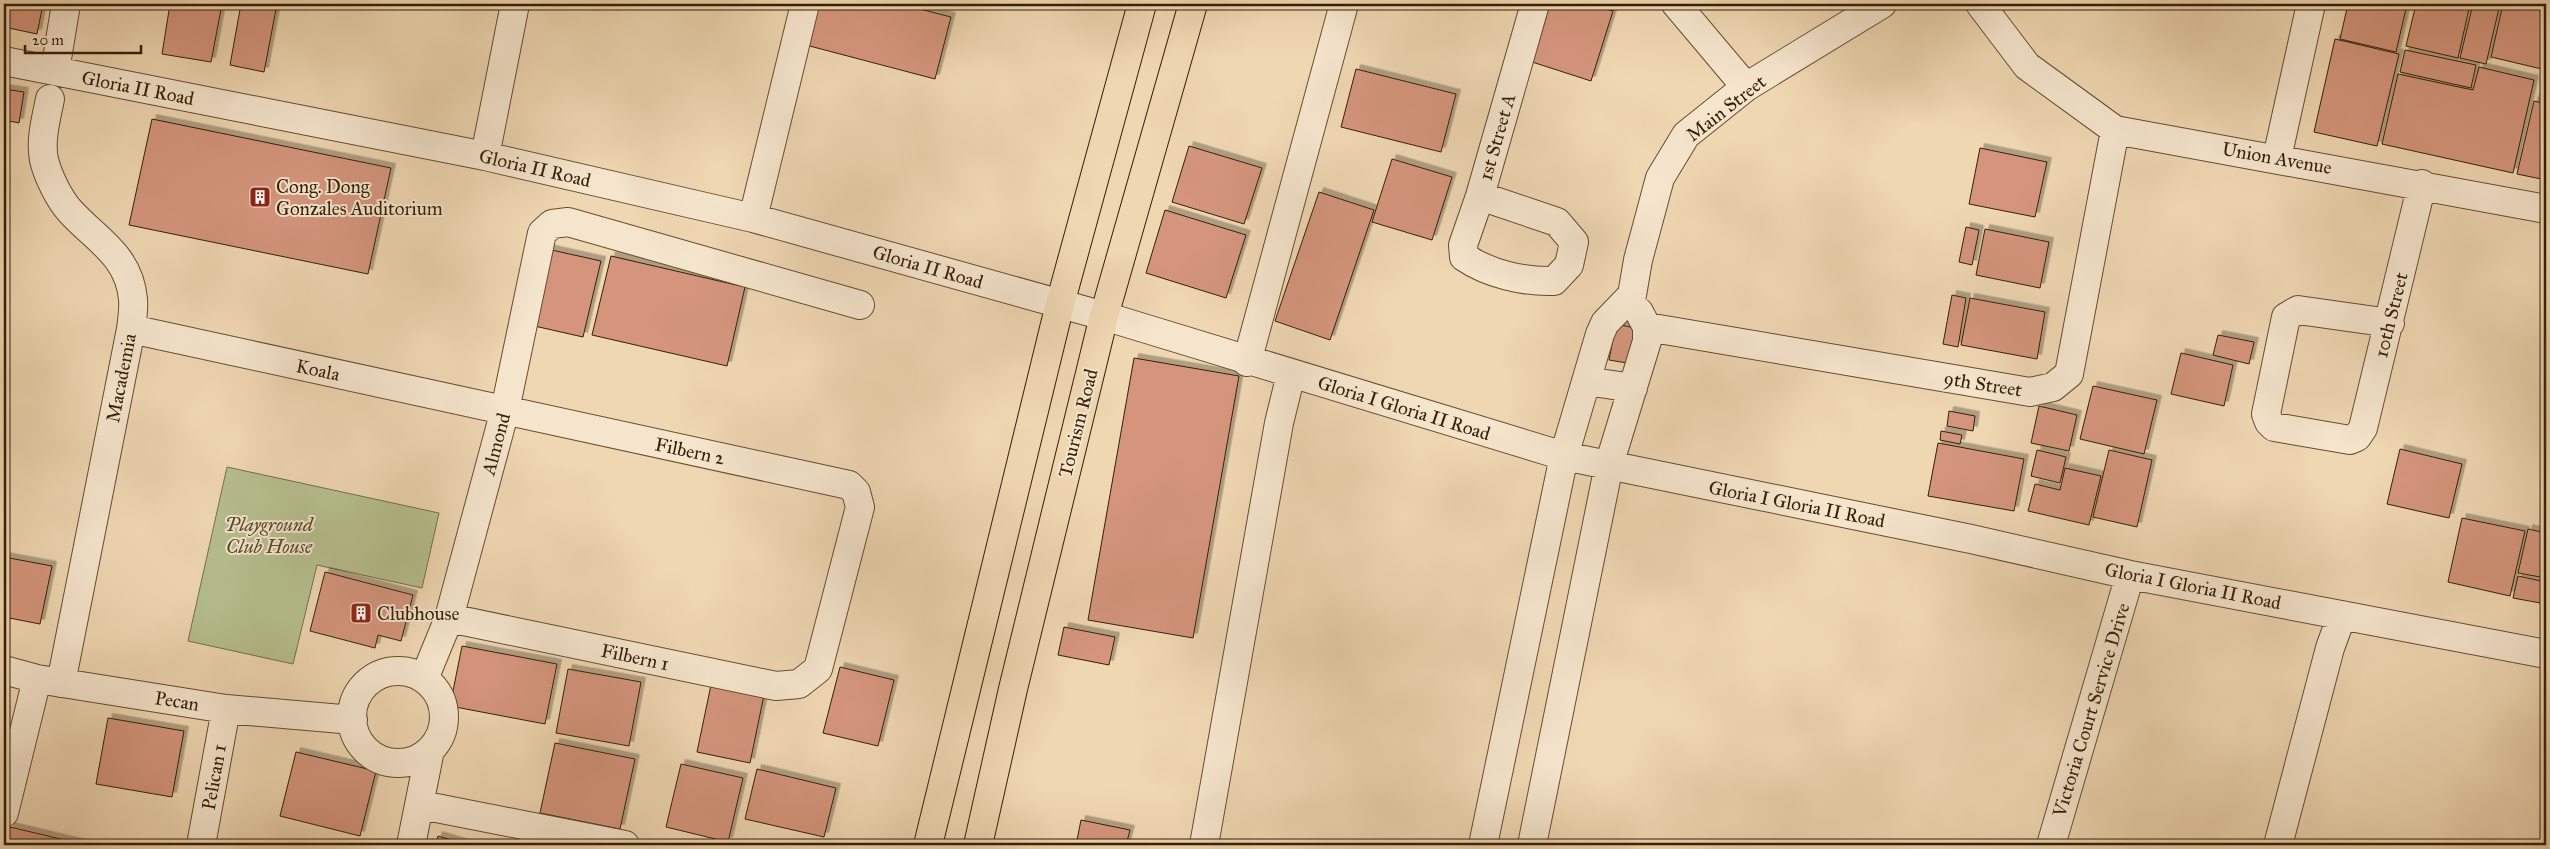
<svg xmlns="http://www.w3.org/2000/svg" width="2550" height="849" viewBox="0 0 2550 849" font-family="'IM FELL Great Primer',serif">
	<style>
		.green { fill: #b6bf8e; stroke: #76704a }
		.building { fill: #d4957b; stroke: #352006; filter: url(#shadow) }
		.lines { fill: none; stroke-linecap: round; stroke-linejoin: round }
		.minor-casing { stroke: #644e31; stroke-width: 30 }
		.major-casing { stroke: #352006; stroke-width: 30 }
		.minor { stroke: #f5e5cd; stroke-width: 28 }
		.major { stroke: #efd7b2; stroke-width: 28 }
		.labels { text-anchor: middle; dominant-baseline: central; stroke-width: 4; stroke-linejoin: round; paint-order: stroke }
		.street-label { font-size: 19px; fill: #352006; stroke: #f5e5cd }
		.poi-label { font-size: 19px; fill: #352006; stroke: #f5e5cd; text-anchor: start }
		.park-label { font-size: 19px; font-style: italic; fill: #554828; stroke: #f5e5cd }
	</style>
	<defs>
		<filter id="shadow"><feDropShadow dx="4.5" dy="-4.5" stdDeviation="0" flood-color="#0004"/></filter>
	</defs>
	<rect width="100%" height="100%" fill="#efd7b2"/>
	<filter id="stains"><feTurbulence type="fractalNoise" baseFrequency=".004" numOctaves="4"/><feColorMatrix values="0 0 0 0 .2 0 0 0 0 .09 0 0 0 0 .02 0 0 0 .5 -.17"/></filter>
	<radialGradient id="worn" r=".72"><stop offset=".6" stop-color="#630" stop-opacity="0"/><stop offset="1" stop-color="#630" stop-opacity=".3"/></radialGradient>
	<path class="green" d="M 227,467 L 439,513 L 422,588 L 317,565 L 293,664 L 188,641 Z"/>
	<path class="building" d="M 4,4 L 43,4 L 37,34 L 4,27 Z
		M 170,4 L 222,4 L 211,62 L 162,54 Z
		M 241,4 L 277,4 L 264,72 L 230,65 Z
		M 813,4 L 900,4 L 951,17 L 935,79 L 802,44 Z
		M 1544,4 L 1588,4 L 1613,11 L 1591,81 L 1526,60 Z
		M 2348,4 L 2407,4 L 2396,52 L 2340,39 Z
		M 2416,4 L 2470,4 L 2458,58 L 2406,46 Z
		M 2473,4 L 2500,4 L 2486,64 L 2460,58 Z
		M 2503,4 L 2546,4 L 2546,70 L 2491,57 Z
		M 2335,39 L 2399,54 L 2377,146 L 2314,132 Z
		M 2405,50 L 2476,65 L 2471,88 L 2400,72 Z
		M 2479,67 L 2534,80 L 2513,173 L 2382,144 L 2398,74 L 2473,90 Z
		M 1356,69 L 1456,94 L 1441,152 L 1341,127 Z
		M 2545,75 L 2546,75 L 2546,98 L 2540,96 Z
		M 4,89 L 24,92 L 19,123 L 4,120 Z
		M 2534,101 L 2546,104 L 2546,180 L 2517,174 Z
		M 152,119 L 391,168 L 368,274 L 129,225 Z
		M 1189,146 L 1262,168 L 1244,224 L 1172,202 Z
		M 1980,148 L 2047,162 L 2035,217 L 1969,204 Z
		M 1392,159 L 1452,177 L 1432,240 L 1372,222 Z
		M 1319,192 L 1374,210 L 1330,340 L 1275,321 Z
		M 1165,210 L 1246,235 L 1226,298 L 1146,273 Z
		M 1966,227 L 1979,230 L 1972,265 L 1959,262 Z
		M 1985,229 L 2049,242 L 2040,288 L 1976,275 Z
		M 547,249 L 601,261 L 583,337 L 530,325 Z
		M 611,256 L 745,287 L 727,366 L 592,335 Z
		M 1952,295 L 1966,298 L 1958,347 L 1943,344 Z
		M 1970,298 L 2045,312 L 2037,359 L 1961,345 Z
		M 1616,324 L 1640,329 L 1633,364 L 1609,360 Z
		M 2218,335 L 2254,342 L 2249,364 L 2213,355 Z
		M 2181,353 L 2233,365 L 2224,406 L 2171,394 Z
		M 1134,358 L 1239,376 L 1193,638 L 1088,620 Z
		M 2093,386 L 2157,400 L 2144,454 L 2080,439 Z
		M 2039,406 L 2077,415 L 2069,451 L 2031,443 Z
		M 1949,411 L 1975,416 L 1973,431 L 1947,426 Z
		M 1941,431 L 1962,435 L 1960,444 L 1940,440 Z
		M 1938,443 L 2024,459 L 2014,511 L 1928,496 Z
		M 2400,449 L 2462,464 L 2449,518 L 2387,504 Z
		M 2037,450 L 2066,457 L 2060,483 L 2031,476 Z
		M 2109,450 L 2152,460 L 2137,527 L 2093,517 Z
		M 2065,468 L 2101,476 L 2089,525 L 2028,511 L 2035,484 L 2060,490 Z
		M 2462,518 L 2525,531 L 2510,596 L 2448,582 Z
		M 2528,529 L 2546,533 L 2546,578 L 2518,573 Z
		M 4,557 L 52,566 L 40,624 L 4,617 Z
		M 325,572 L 413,595 L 401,641 L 378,635 L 375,648 L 310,631 Z
		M 2518,576 L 2546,582 L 2546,604 L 2513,598 Z
		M 1064,627 L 1115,637 L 1109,665 L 1058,655 Z
		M 462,646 L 557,664 L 545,724 L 450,706 Z
		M 840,667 L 894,680 L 878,746 L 823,733 Z
		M 568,669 L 641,682 L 629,746 L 556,733 Z
		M 712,680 L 765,690 L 750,763 L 697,752 Z
		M 108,718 L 184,731 L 172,797 L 96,784 Z
		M 555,743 L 635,759 L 620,829 L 540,813 Z
		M 296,752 L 376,771 L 360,836 L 280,816 Z
		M 681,764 L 743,778 L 728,842 L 666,827 Z
		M 757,769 L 836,788 L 824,837 L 745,819 Z
		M 1081,820 L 1130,830 L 1126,845 L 1076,845 Z
		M 10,827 L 86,845 L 6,845 Z
		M 438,836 L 468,845 L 435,845 Z"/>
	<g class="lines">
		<g class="minor-casing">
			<path id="minor" d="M 1676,4 L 1746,87
				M 1980,4 L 2027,66 L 2115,130 L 2546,209
				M 4,61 L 485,156 L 753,218 L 1104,316 L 1564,456 L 1971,539 L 2130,575 L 2546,654
				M 55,71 L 66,4
				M 50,99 C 46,119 40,140 44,160 C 48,176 59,199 70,211 C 96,240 129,255 133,299 C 134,309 132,320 131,329 L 61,683
				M 485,156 L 515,4
				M 2277,158 L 2311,4
				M 1480,196 L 1557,222 L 1574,242 L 1569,265 L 1554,281 C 1524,282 1489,274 1464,257 L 1463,245 L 1480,196 L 1535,4
				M 753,218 L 805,4
				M 1632,295 L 1638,260 L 1660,178 L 1686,135 L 1746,87 L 1882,4
				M 2390,323 L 2298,310 L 2286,317 L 2266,414 L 2269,422 L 2274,427 L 2350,440 L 2357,437 L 2363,428 L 2422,184
				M 1647,327 L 2030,392 L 2053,387 L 2069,374 L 2115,130
				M 131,329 L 849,485 L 856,492 L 860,507 L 818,669 L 799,684 L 776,686 L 449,618
				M 1247,362 L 1344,4
				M 1586,381 L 1633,388
				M 4,670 L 37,679 L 226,709 L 353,720
				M352 717a46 46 0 1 1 92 0a46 46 0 1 1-92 0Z
				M 424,679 L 449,618 L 505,410 L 542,233 L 552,224 L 568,222 L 860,305
				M 421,805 L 625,845
				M 4,813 L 37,679
				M 201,845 L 226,709
				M 411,845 L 430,750
				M 1204,845 L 1279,423 L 1291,374
				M 1483,845 L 1564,456 L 1600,334 L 1605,323 L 1632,295
				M 1532,845 L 1609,465 L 1647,341 L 1647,327 L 1639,312
				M 2051,845 L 2130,575
				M 2278,845 L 2330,648 L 2342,615"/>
		</g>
		<g class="major-casing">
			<path id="major" d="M 928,845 L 1060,304 L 1142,4
				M 978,845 L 1013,689 L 1104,316 L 1193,4"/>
		</g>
		<use href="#minor" class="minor"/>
		<use href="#major" class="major"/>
	</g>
	<defs>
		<g id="building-square" transform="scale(1.125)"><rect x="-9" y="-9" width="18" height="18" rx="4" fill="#8f2418" stroke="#f5e5cd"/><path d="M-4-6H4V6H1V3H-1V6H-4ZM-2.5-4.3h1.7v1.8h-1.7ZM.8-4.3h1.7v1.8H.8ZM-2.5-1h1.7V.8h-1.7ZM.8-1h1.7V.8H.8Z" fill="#fff"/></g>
	</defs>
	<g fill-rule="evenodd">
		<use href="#building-square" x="260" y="197"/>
		<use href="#building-square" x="361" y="613"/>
	</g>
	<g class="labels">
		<g class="street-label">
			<text transform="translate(138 88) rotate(11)">Gloria II Road</text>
			<text transform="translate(1726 108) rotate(-38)">Main Street</text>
			<text transform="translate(1497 137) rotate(-74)">1st Street A</text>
			<text transform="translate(2277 158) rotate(10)">Union Avenue</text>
			<text transform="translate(535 168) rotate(13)">Gloria II Road</text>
			<text transform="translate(928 267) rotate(16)">Gloria II Road</text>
			<text transform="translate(2391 315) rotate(-76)">10th Street</text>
			<text transform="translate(318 370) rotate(12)">Koala</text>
			<text transform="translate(121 378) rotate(-79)">Macademia</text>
			<text transform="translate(1983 384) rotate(9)">9th Street</text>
			<text transform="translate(1404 408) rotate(17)">Gloria I Gloria II Road</text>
			<text transform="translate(1078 423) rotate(-76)">Tourism Road</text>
			<text transform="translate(496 444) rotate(-75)">Almond</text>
			<text transform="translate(690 451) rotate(12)">Filbern 2</text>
			<text transform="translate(1797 504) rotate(11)">Gloria I Gloria II Road</text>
			<text transform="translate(2193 586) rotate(11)">Gloria I Gloria II Road</text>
			<text transform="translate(635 657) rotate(12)">Filbern 1</text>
			<text transform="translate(177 701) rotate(9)">Pecan</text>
			<text transform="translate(2091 710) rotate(-73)">Victoria Court Service Drive</text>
			<text transform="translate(214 777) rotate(-80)">Pelican 1</text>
		</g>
		<g class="poi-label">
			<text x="276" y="186">Cong. Dong<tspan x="276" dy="22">Gonzales Auditorium</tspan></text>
			<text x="377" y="613">Clubhouse</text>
		</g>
		<g class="park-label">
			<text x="269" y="524">Playground<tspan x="269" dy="22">Club House</tspan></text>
		</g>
	</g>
	<rect width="2550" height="849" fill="none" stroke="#efd7b2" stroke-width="20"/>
	<rect x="5" y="5" width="2540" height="839" fill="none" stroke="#352006" stroke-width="2.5"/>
	<rect x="10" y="10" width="2530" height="829" fill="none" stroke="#352006"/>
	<path d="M25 45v8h116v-8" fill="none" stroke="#352006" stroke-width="2.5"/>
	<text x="32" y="45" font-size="15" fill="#352006" stroke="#f5e5cd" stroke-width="4" paint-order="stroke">20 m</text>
	<rect width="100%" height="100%" filter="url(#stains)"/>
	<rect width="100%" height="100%" fill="url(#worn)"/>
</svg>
